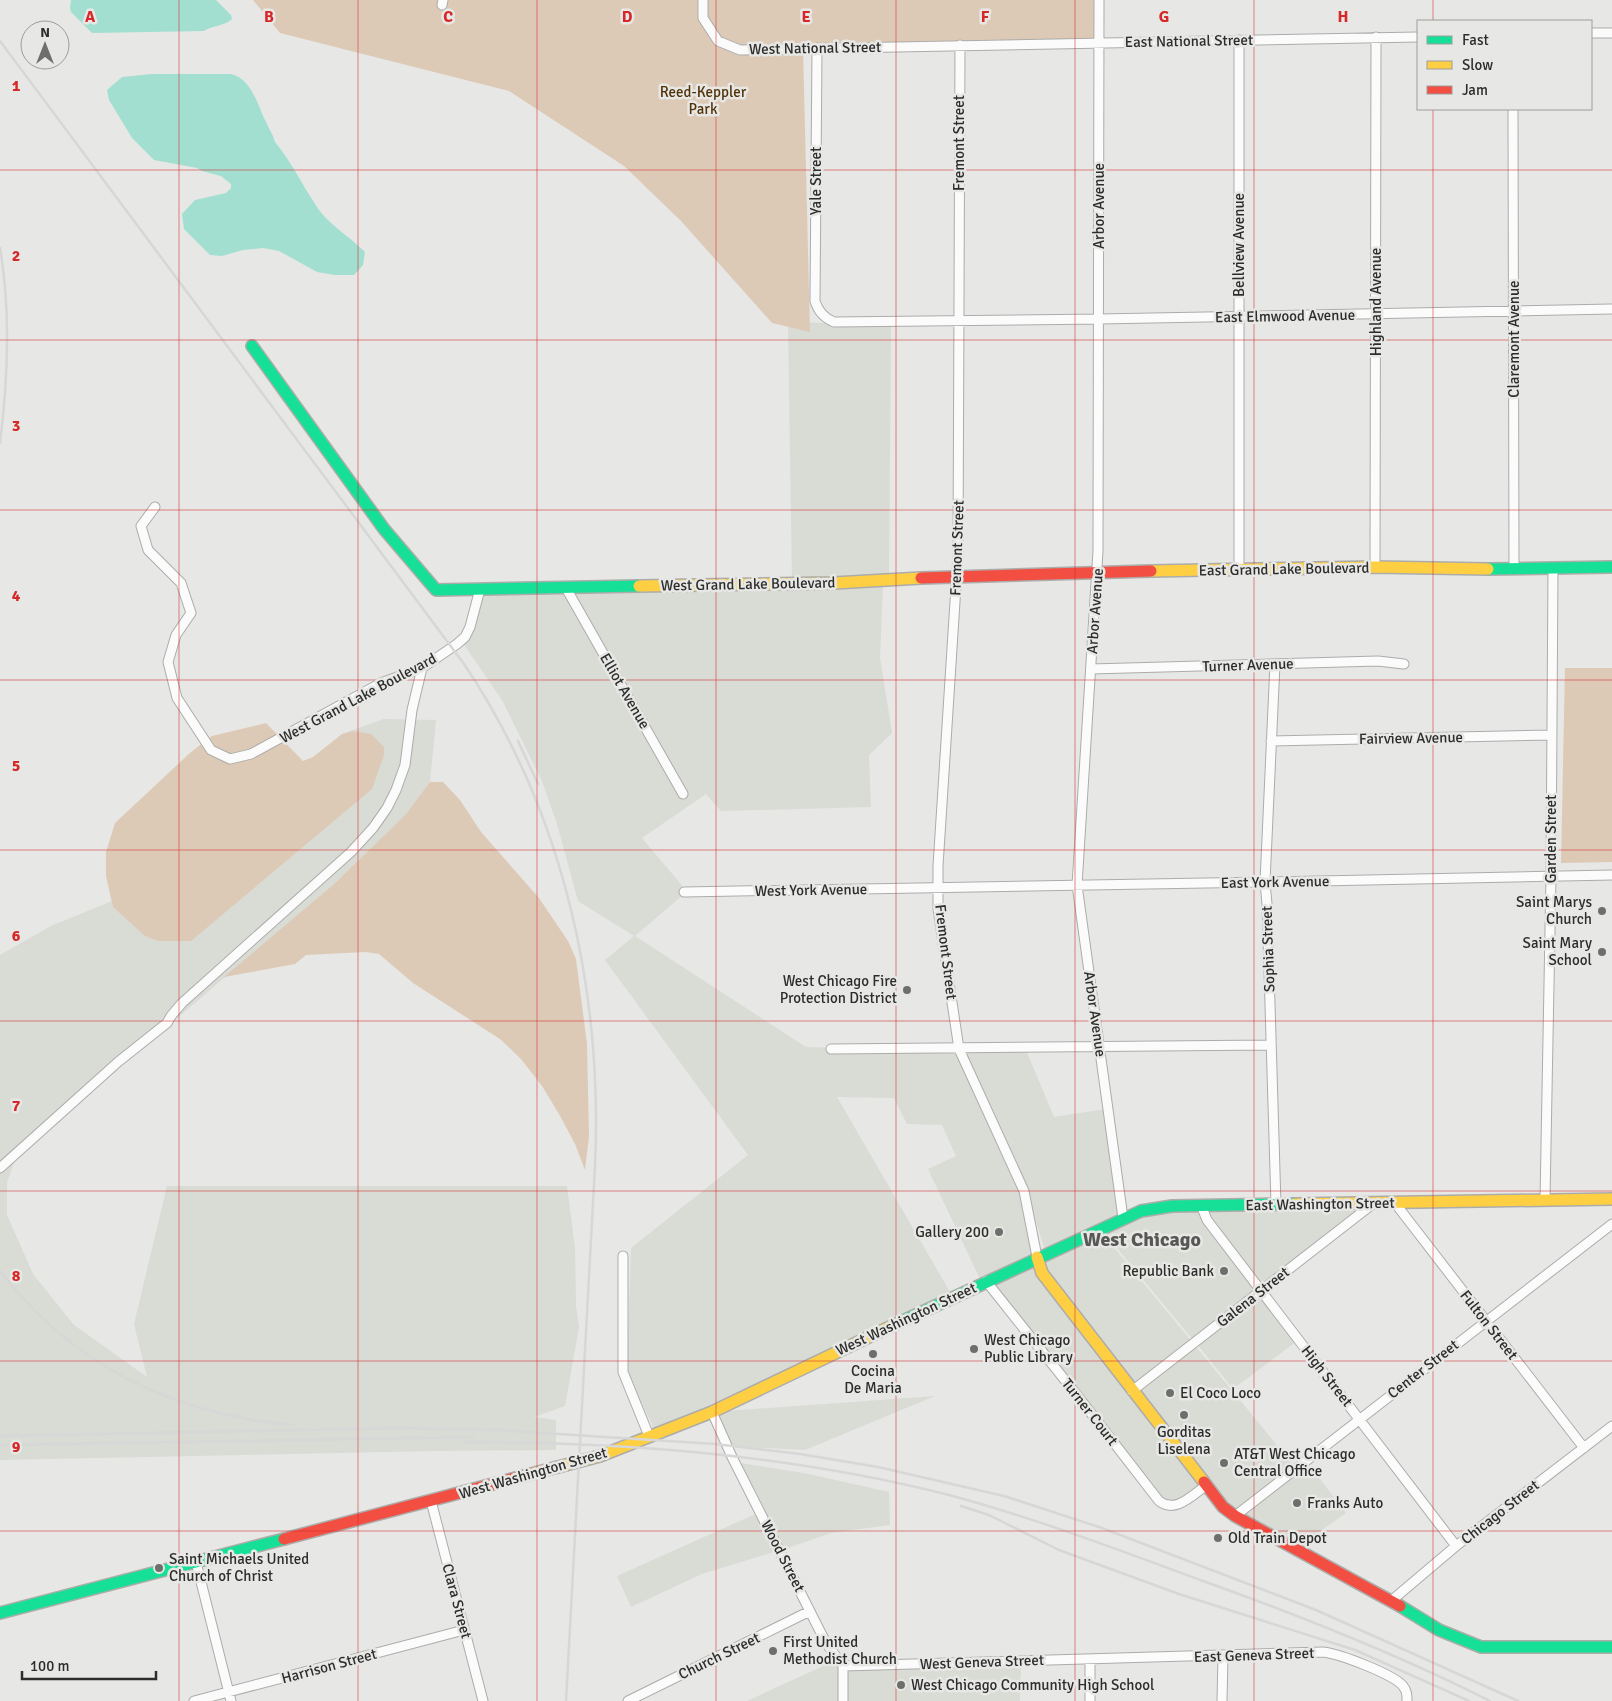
<svg xmlns="http://www.w3.org/2000/svg" width="1612" height="1701" viewBox="0 0 1612 1701" font-family="Signika,sans-serif">
	<style>
		.built { fill: #d9dbd5 }
		.green { fill: #ddcab6 }
		.water { fill: #a2dfd0 }
		.lines { fill: none; stroke-linecap: round; stroke-linejoin: round }
		.street-casing { stroke: #acacab; stroke-width: 11 }
		.fast-casing { stroke: #acacab; stroke-width: 14 }
		.slow-casing { stroke: #acacab; stroke-width: 14 }
		.jam-casing { stroke: #acacab; stroke-width: 14 }
		.street { stroke: #fbfbfb; stroke-width: 9 }
		.fast { stroke: #16e098; stroke-width: 11 }
		.slow { stroke: #ffcf43; stroke-width: 11 }
		.jam { stroke: #f24e42; stroke-width: 11 }
		.rail { stroke: #d6d7d6; stroke-width: 2.5 }
		.grid { fill: none; stroke: #d62828; stroke-width: 1; stroke-opacity: 0.55 }
		.poi-dot { fill: #6e6e6d; stroke: #e7e8e5; stroke-width: 2 }
		.labels { text-anchor: middle; dominant-baseline: central; stroke-width: 5; stroke-linejoin: round; paint-order: stroke }
		.street-label { font-size: 15px; fill: #2d2d2c; stroke: #e7e8e5 }
		.park-label { font-size: 15px; fill: #513106; stroke: #e7e8e5 }
		.poi-label { font-size: 15px; fill: #2d2d2c; stroke: #e7e8e5; text-anchor: start }
		.district-label { font-size: 20px; font-weight: bold; fill: #575855; stroke: #e7e8e5 }
		.grid-label { font-size: 16px; text-anchor: middle; font-weight: bold; fill: #d62828; stroke: #e7e8e5; stroke-width: 5; stroke-linejoin: round; paint-order: stroke }
	</style>
	<rect width="100%" height="100%" fill="#e7e7e6"/>
	<path class="built" d="M 788,322 L 891,325 L 889,575 L 792,581 Z
		M 883,584 L 880,658 L 892,733 L 869,755 L 871,807 L 721,811 L 706,794 L 642,838 L 685,889 L 684,894 L 635,936 L 806,1047 L 957,1051 L 1023,1194 L 1039,1253 L 981,1281 L 928,1169 L 956,1156 L 942,1125 L 907,1124 L 894,1098 L 837,1097 L 950,1292 L 879,1327 L 655,1431 L 627,1372 L 631,1248 L 748,1155 L 605,960 L 634,936 L 578,901 L 557,824 L 542,781 L 502,700 L 463,643 L 475,627 L 483,593 Z
		M 384,719 L 436,720 L 430,782 L 405,815 L 334,884 L 17,1155 L 7,1182 L 7,1215 L 33,1274 L 74,1325 L 147,1377 L 134,1324 L 167,1186 L 567,1186 L 575,1248 L 576,1306 L 579,1327 L 565,1406 L 534,1417 L 556,1420 L 556,1450 L 433,1451 L 0,1460 L 0,955 L 51,926 L 139,890 L 294,815 L 342,734 Z
		M 963,1050 L 1026,1050 L 1054,1117 L 1106,1109 L 1120,1216 L 1045,1250 L 1026,1190 Z
		M 1368,1205 L 1261,1288 L 1209,1220 L 1204,1208 Z
		M 1199,1208 L 1258,1291 L 1193,1340 L 1102,1230 L 1130,1217 Z
		M 1099,1229 L 1295,1467 L 1235,1516 L 1207,1485 L 1179,1505 L 1164,1505 L 988,1280 Z
		M 1260,1295 L 1297,1341 L 1233,1389 L 1196,1343 Z
		M 935,1396 L 805,1450 L 726,1446 L 712,1412 Z
		M 1307,1462 L 1346,1513 L 1299,1546 L 1240,1515 Z
		M 740,1463 L 804,1473 L 889,1492 L 890,1525 L 831,1533 L 782,1550 Z
		M 760,1512 L 777,1551 L 702,1574 L 631,1607 L 617,1576 Z
		M 832,1662 L 847,1669 L 1021,1664 L 1020,1701 L 747,1701 Z"/>
	<path class="green" d="M 253,0 L 1099,0 L 1099,43 L 803,48 L 810,332 L 772,323 L 681,221 L 624,166 L 509,91 L 280,33 Z
		M 1565,668 L 1612,668 L 1612,862 L 1561,863 Z
		M 266,723 L 303,761 L 313,757 L 342,734 L 353,731 L 371,734 L 384,747 L 384,755 L 372,789 L 191,941 L 158,941 L 145,936 L 113,907 L 106,876 L 106,852 L 115,823 L 191,752 L 212,736 Z
		M 430,782 L 443,782 L 460,800 L 481,832 L 539,898 L 568,941 L 576,959 L 587,1044 L 589,1136 L 585,1170 L 575,1144 L 559,1114 L 542,1086 L 521,1059 L 500,1039 L 413,983 L 379,954 L 366,952 L 306,955 L 295,964 L 224,977 L 334,884 L 405,815 Z"/>
	<path class="water" d="M 71,0 L 216,0 L 231,15 L 232,19 C 225,26 213,25 204,31 L 92,33 L 71,12 L 70,8 Z
		M 152,74 L 231,74 C 253,79 258,108 267,124 C 270,131 273,134 275,142 C 290,160 302,184 315,204 C 327,224 349,236 365,252 L 363,265 L 354,275 L 335,275 L 317,272 L 279,251 L 263,248 L 243,250 L 222,256 L 210,255 L 184,229 L 182,214 L 195,200 L 226,193 L 231,188 L 231,184 L 221,176 L 202,171 L 197,168 L 154,160 L 132,138 L 109,100 L 107,90 L 122,77 Z"/>
	<g class="lines">
		<g class="street-casing">
			<path id="street" d="M 703,0 L 703,18 L 718,41 L 740,50 L 1418,37
				M 1099,0 L 1098,551 L 1077,885 L 1123,1218
				M 442,5 L 443,0
				M 1591,33 L 1612,33
				M 1239,40 L 1239,570
				M 960,45 L 958,555 L 938,866 L 938,909 L 959,1049 L 1024,1191 L 1037,1257
				M 817,48 L 815,301 C 818,311 824,318 834,322 L 1099,319 L 1612,309
				M 1513,109 L 1514,569
				M 155,507 L 141,526 L 148,550 L 181,583 L 191,613 L 176,635 L 168,662 L 177,698 L 211,750 L 230,759 L 251,754 L 381,683 L 422,668 L 457,644 L 465,637 L 470,627 L 480,589
				M 1375,567 L 1376,37
				M 566,588 L 683,794
				M 1275,664 L 1265,882 L 1267,904 L 1276,1205
				M 1091,669 L 1378,661 L 1404,664
				M 1271,741 L 1552,735
				M 684,892 L 1265,882 L 1612,875
				M 831,1049 L 1271,1045
				M 0,1168 L 118,1062 L 167,1023 L 171,1016 L 182,1003 L 351,852 L 373,828 L 387,808 L 396,790 L 405,765 L 412,710 L 422,668
				M 1545,1200 L 1551,876 L 1553,568
				M 1395,1203 L 1584,1448
				M 1201,1205 L 1207,1220 L 1456,1546
				M 623,1256 L 623,1372 L 649,1436
				M 986,1281 L 1080,1399 L 1159,1501 C 1176,1514 1192,1495 1207,1485
				M 1132,1391 L 1374,1203
				M 712,1412 L 732,1457 L 826,1643 L 843,1666 L 843,1701
				M 431,1501 L 483,1701
				M 1235,1516 L 1612,1224
				M 196,1562 L 231,1701
				M 1391,1601 L 1456,1546 L 1612,1426
				M 843,1666 L 1323,1652 C 1340,1654 1393,1674 1403,1686 C 1407,1691 1407,1695 1407,1701
				M 194,1701 L 464,1630
				M 628,1701 L 810,1611
				M 1090,1701 L 1090,1659
				M 1222,1701 L 1223,1656"/>
		</g>
		<g class="fast-casing">
			<path id="fast" d="M 252,346 L 384,529 L 436,590 L 639,586
				M 1488,569 L 1612,567
				M 896,1324 L 1141,1211 L 1172,1206 L 1295,1204
				M 1400,1606 L 1439,1630 L 1481,1647 L 1612,1647
				M 0,1613 L 284,1539"/>
		</g>
		<g class="slow-casing">
			<path id="slow" d="M 1151,571 L 1375,567 L 1488,569
				M 639,586 L 834,583 L 921,578
				M 1295,1204 L 1612,1199
				M 1037,1257 L 1042,1273 L 1204,1482
				M 531,1474 L 600,1456 L 712,1412 L 896,1324"/>
		</g>
		<g class="jam-casing">
			<path id="jam" d="M 921,578 L 1151,571
				M 1204,1482 L 1223,1507 L 1235,1516 L 1400,1606
				M 284,1539 L 531,1474"/>
		</g>
		<use href="#street" class="street"/>
		<use href="#fast" class="fast"/>
		<use href="#slow" class="slow"/>
		<use href="#jam" class="jam"/>
		<path class="rail" d="M 0,41 L 464,664 C 563,811 603,990 595,1166 L 566,1701
			M 0,248 C 11,312 8,379 0,443
			M 518,741 L 538,784
			M 0,1271 C 74,1367 171,1412 289,1425
			M 0,1436 L 398,1428 L 497,1430 L 715,1444 L 800,1454 L 878,1467 L 1004,1496 L 1102,1528 L 1316,1610 L 1518,1701
			M 465,1442 C 625,1442 793,1455 949,1495 C 1035,1518 1119,1550 1203,1581 C 1301,1616 1397,1654 1490,1701
			M 0,1445 L 473,1437
			M 961,1506 L 989,1515 L 1059,1550 L 1179,1594 L 1355,1650 L 1469,1701"/>
	</g>
	<path class="grid" d="M 179,0 L 179,1701M 358,0 L 358,1701M 537,0 L 537,1701M 716,0 L 716,1701M 896,0 L 896,1701M 1075,0 L 1075,1701M 1254,0 L 1254,1701M 1433,0 L 1433,21M 1433,109 L 1433,1701M 0,170 L 1612,170M 0,340 L 1612,340M 0,510 L 1612,510M 0,680 L 1612,680M 0,850 L 1612,850M 0,1021 L 1612,1021M 0,1191 L 1612,1191M 0,1361 L 1612,1361M 0,1531 L 1612,1531"/>
	<g class="poi-dot">
		<circle cx="1602" cy="911" r="5"/>
		<circle cx="1602" cy="952" r="5"/>
		<circle cx="907" cy="990" r="5"/>
		<circle cx="999" cy="1232" r="5"/>
		<circle cx="1224" cy="1271" r="5"/>
		<circle cx="974" cy="1349" r="5"/>
		<circle cx="873" cy="1354" r="5"/>
		<circle cx="1170" cy="1393" r="5"/>
		<circle cx="1184" cy="1415" r="5"/>
		<circle cx="1224" cy="1463" r="5"/>
		<circle cx="1297" cy="1503" r="5"/>
		<circle cx="1218" cy="1538" r="5"/>
		<circle cx="159" cy="1568" r="5"/>
		<circle cx="773" cy="1651" r="5"/>
		<circle cx="901" cy="1685" r="5"/>
	</g>
	<g class="labels">
		<g class="street-label">
			<text transform="translate(1189 41) rotate(-1)">East National Street</text>
			<text transform="translate(815 48) rotate(-1)">West National Street</text>
			<text transform="translate(959 143) rotate(-90)">Fremont Street</text>
			<text transform="translate(816 181) rotate(-90)">Yale Street</text>
			<text transform="translate(1099 206) rotate(-90)">Arbor Avenue</text>
			<text transform="translate(1239 245) rotate(-90)">Bellview Avenue</text>
			<text transform="translate(1376 302) rotate(-90)">Highland Avenue</text>
			<text transform="translate(1285 316) rotate(-1)">East Elmwood Avenue</text>
			<text transform="translate(1514 339) rotate(-90)">Claremont Avenue</text>
			<text transform="translate(957 548) rotate(-88)">Fremont Street</text>
			<text transform="translate(1284 569) rotate(-1)">East Grand Lake Boulevard</text>
			<text transform="translate(748 584) rotate(-1)">West Grand Lake Boulevard</text>
			<text transform="translate(1095 611) rotate(-86)">Arbor Avenue</text>
			<text transform="translate(1248 665) rotate(-2)">Turner Avenue</text>
			<text transform="translate(625 691) rotate(60)">Elliot Avenue</text>
			<text transform="translate(358 698) rotate(-28)">West Grand Lake Boulevard</text>
			<text transform="translate(1411 738) rotate(-1)">Fairview Avenue</text>
			<text transform="translate(1551 839) rotate(-90)">Garden Street</text>
			<text transform="translate(1275 882) rotate(-1)">East York Avenue</text>
			<text transform="translate(811 890) rotate(-1)">West York Avenue</text>
			<text transform="translate(1268 949) rotate(-92)">Sophia Street</text>
			<text transform="translate(946 952) rotate(83)">Fremont Street</text>
			<text transform="translate(1095 1014) rotate(82)">Arbor Avenue</text>
			<text transform="translate(1320 1204) rotate(-1)">East Washington Street</text>
			<text transform="translate(1253 1297) rotate(-38)">Galena Street</text>
			<text transform="translate(906 1319) rotate(-25)">West Washington Street</text>
			<text transform="translate(1489 1325) rotate(52)">Fulton Street</text>
			<text transform="translate(1423 1369) rotate(-38)">Center Street</text>
			<text transform="translate(1327 1376) rotate(52)">High Street</text>
			<text transform="translate(1090 1412) rotate(52)">Turner Court</text>
			<text transform="translate(533 1473) rotate(-16)">West Washington Street</text>
			<text transform="translate(1500 1512) rotate(-38)">Chicago Street</text>
			<text transform="translate(783 1556) rotate(63)">Wood Street</text>
			<text transform="translate(457 1601) rotate(75)">Clara Street</text>
			<text transform="translate(1254 1655) rotate(-2)">East Geneva Street</text>
			<text transform="translate(719 1656) rotate(-26)">Church Street</text>
			<text transform="translate(982 1662) rotate(-2)">West Geneva Street</text>
			<text transform="translate(329 1666) rotate(-15)">Harrison Street</text>
		</g>
		<g class="park-label">
			<text x="703" y="92">Reed-Keppler<tspan x="703" dy="17">Park</tspan></text>
		</g>
		<g class="poi-label">
			<text x="1592" y="902" text-anchor="end">Saint Marys<tspan x="1592" dy="17">Church</tspan></text>
			<text x="1592" y="943" text-anchor="end">Saint Mary<tspan x="1592" dy="17">School</tspan></text>
			<text x="897" y="981" text-anchor="end">West Chicago Fire<tspan x="897" dy="17">Protection District</tspan></text>
			<text x="989" y="1232" text-anchor="end">Gallery 200</text>
			<text x="1214" y="1271" text-anchor="end">Republic Bank</text>
			<text x="984" y="1340">West Chicago<tspan x="984" dy="17">Public Library</tspan></text>
			<text x="873" y="1371" text-anchor="middle">Cocina<tspan x="873" dy="17">De Maria</tspan></text>
			<text x="1180" y="1393">El Coco Loco</text>
			<text x="1184" y="1432" text-anchor="middle">Gorditas<tspan x="1184" dy="17">Liselena</tspan></text>
			<text x="1234" y="1454">AT&amp;T West Chicago<tspan x="1234" dy="17">Central Office</tspan></text>
			<text x="1307" y="1503">Franks Auto</text>
			<text x="1228" y="1538">Old Train Depot</text>
			<text x="169" y="1559">Saint Michaels United<tspan x="169" dy="17">Church of Christ</tspan></text>
			<text x="783" y="1642">First United<tspan x="783" dy="17">Methodist Church</tspan></text>
			<text x="911" y="1685">West Chicago Community High School</text>
		</g>
		<g class="district-label">
			<text x="1142" y="1239">West Chicago</text>
		</g>
	</g>
	<g class="grid-label">
		<text x="90" y="22">A</text>
		<text x="269" y="22">B</text>
		<text x="448" y="22">C</text>
		<text x="627" y="22">D</text>
		<text x="806" y="22">E</text>
		<text x="985" y="22">F</text>
		<text x="1164" y="22">G</text>
		<text x="1343" y="22">H</text>
		<text x="16" y="91">1</text>
		<text x="16" y="261">2</text>
		<text x="16" y="431">3</text>
		<text x="16" y="601">4</text>
		<text x="16" y="771">5</text>
		<text x="16" y="941">6</text>
		<text x="16" y="1111">7</text>
		<text x="16" y="1281">8</text>
		<text x="16" y="1452">9</text>
	</g>
	<rect x="1417" y="20" width="175" height="90" fill="#e7e8e5" stroke="#9d9d9b"/>
	<rect x="1427" y="36" width="25" height="8" fill="#16e098" stroke="#9d9d9b"/>
	<text x="1462" y="45" font-size="15" fill="#2d2d2c">Fast</text>
	<rect x="1427" y="61" width="25" height="8" fill="#ffcf43" stroke="#9d9d9b"/>
	<text x="1462" y="70" font-size="15" fill="#2d2d2c">Slow</text>
	<rect x="1427" y="86" width="25" height="8" fill="#f24e42" stroke="#9d9d9b"/>
	<text x="1462" y="95" font-size="15" fill="#2d2d2c">Jam</text>
	<g transform="translate(45 45)"><circle r="24" fill="#e7e8e5" stroke="#9d9d9b"/>
	<path d="M0-4L9 19L0 12L-9 19Z" fill="#6e6e6d"/>
	<text y="-8" font-size="14" font-weight="bold" text-anchor="middle" fill="#2d2d2c">N</text>
	</g>
	<path d="M22 1671v8h134v-8" fill="none" stroke="#2d2d2c" stroke-width="2.5"/>
	<text x="30" y="1671" font-size="15" fill="#2d2d2c" stroke="#e7e8e5" stroke-width="4" paint-order="stroke">100 m</text>
</svg>
